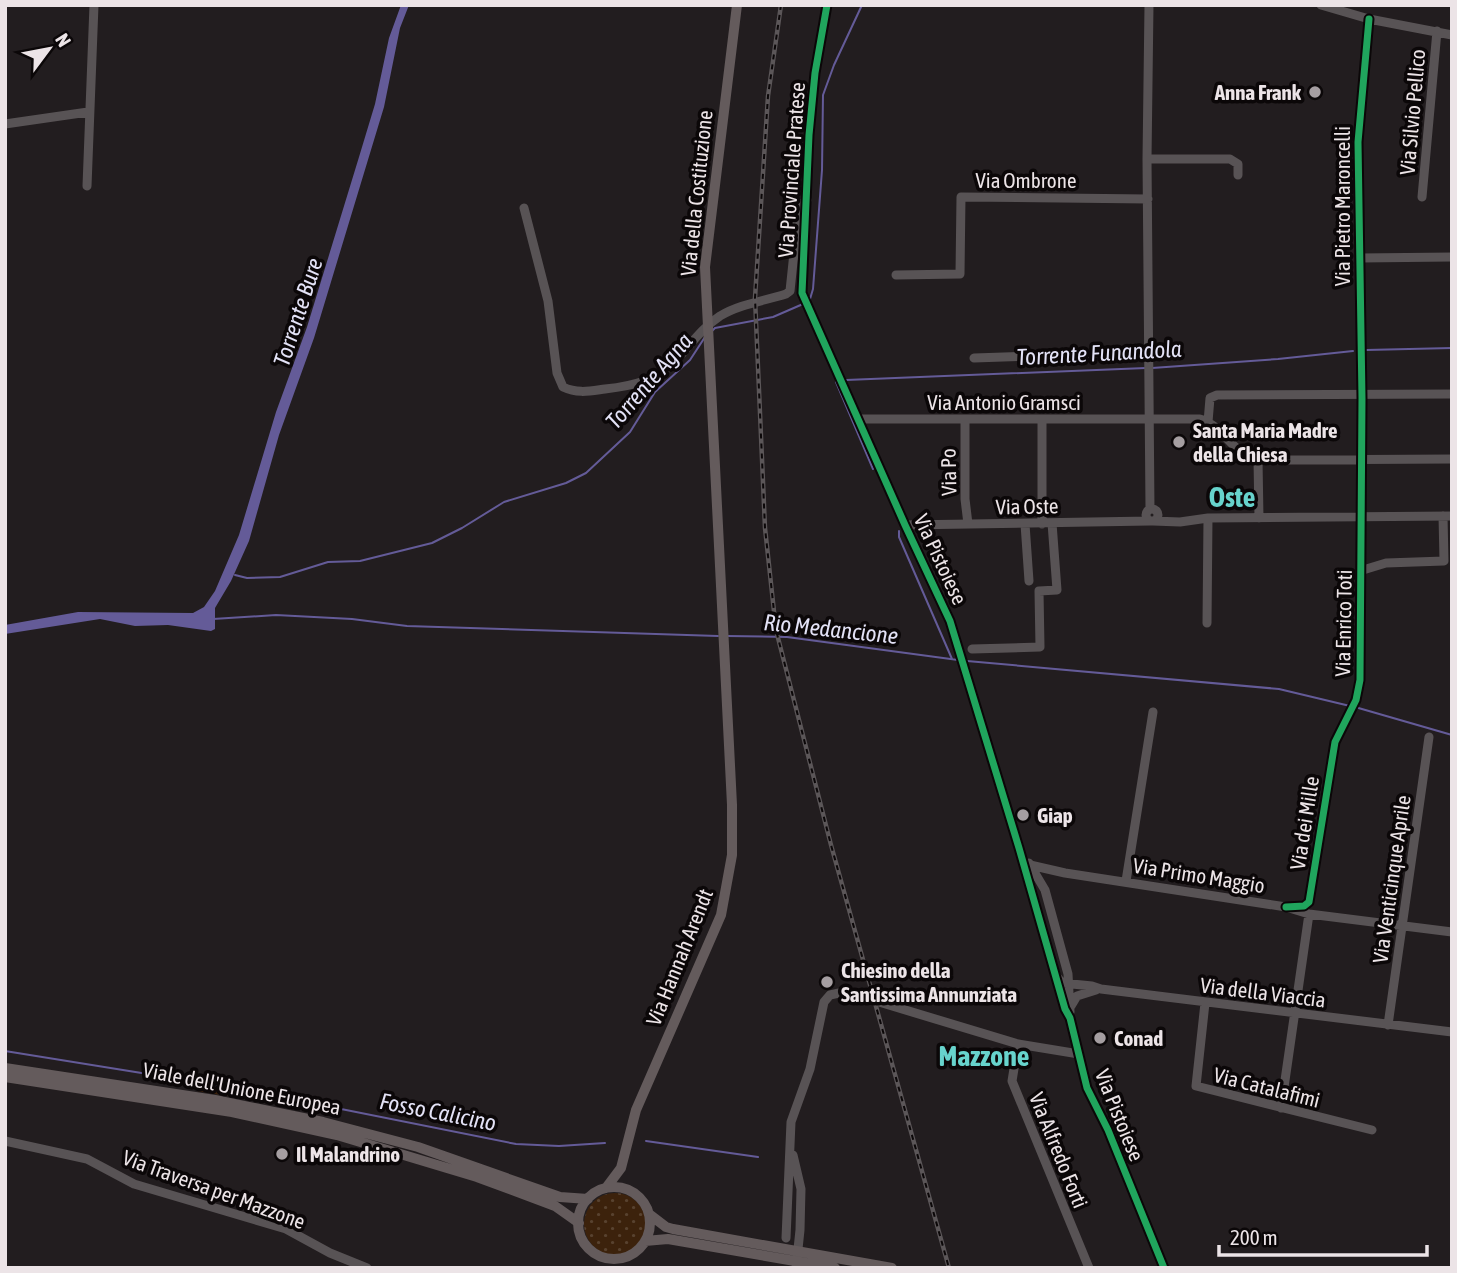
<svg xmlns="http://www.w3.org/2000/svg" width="1457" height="1273" viewBox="0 0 1457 1273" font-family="'Asap Condensed',sans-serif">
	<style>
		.grass { fill: url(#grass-dots) }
		.water { fill: #645b98 }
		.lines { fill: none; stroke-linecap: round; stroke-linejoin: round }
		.stream { stroke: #645b98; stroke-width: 2 }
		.minor { stroke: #585355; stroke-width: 9 }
		.major { stroke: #645b5c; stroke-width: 10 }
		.rail-casing { stroke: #5b5658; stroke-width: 4.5 }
		.rail { stroke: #0b0708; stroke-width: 2; stroke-dasharray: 5; stroke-linecap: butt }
		.cycleway-casing { stroke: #0b0708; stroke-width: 11 }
		.cycleway { stroke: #20a55d; stroke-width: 7 }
		.poi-dot { fill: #a59ea1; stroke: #0b0708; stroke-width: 2.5 }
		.labels { text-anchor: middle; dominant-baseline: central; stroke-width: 7; stroke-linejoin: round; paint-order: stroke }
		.poi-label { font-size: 21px; font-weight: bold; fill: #ece4e7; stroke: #0b0708; text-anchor: start }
		.street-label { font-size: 21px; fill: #ece4e7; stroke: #0b0708 }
		.water-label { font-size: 23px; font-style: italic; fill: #e3e2f6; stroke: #0b0708 }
		.district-label { font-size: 28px; font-weight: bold; fill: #67d3cc; stroke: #0b0708 }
	</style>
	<defs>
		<pattern id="grass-dots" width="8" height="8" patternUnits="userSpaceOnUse" patternTransform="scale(1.75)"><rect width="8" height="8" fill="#3c220c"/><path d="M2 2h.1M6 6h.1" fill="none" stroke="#58422f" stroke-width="1.8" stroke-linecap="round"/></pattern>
	</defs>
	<rect width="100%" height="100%" fill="#221d1f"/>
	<path class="grass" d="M 210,1083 L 211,1087 L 243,1094 L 245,1088 L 252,1100 L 197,1091 Z
		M584 1224a31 31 0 1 1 62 0a31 31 0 1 1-62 0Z"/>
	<path class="water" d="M 401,5 L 409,5 L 400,28 L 384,107 L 314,338 L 279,435 L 249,541 L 231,581 L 215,608 L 215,629 L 211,631 L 168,625 L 135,626 L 100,619 L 5,634 L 5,625 L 78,612 L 193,613 L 204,607 L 215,591 L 239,535 L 276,412 L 307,327 L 359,157 L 375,104 L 389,38 Z"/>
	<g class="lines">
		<path class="stream" d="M 810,299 L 813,289 L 822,170 L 823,95 L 834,65 L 862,5
			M 712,331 L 715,328 L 773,317 L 803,304
			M 1366,350 L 1452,348
			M 1152,368 L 1278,359 L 1353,351
			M 846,380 L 1146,368
			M 836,382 L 873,469
			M 899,531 L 899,537 L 952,659
			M 235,575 L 247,578 L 280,577 L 328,562 L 360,561 L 432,543 L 462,528 L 504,502 L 566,483 L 586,473 L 630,432 L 655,392 L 690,360 L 705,337
			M 213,619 L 276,615 L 352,619 L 407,626 L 718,636
			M 727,636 L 787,637 L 958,660
			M 967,661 L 1279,689 L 1350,706
			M 1355,707 L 1452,735
			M 5,1051 L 185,1080
			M 210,1085 L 244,1092
			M 266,1094 L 516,1144 L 559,1146 L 605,1143
			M 646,1141 L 758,1157"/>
		<path class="minor" d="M 827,5 L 815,73 L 809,135 L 802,293 L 905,525 L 950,621 L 1019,848 L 1065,1009 L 1070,1018 L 1087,1088 L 1108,1130 L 1164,1268
			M 1149,5 L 1147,159 L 1150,509
			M 1321,5 L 1369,19 L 1452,35
			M 5,124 L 88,112
			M 1147,159 L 1230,159 L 1238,164 L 1238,175
			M 87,186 L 94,5
			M 1422,197 L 1437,31
			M 524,208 L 548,301 L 557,373 L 563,387 C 578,394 590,391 605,389 C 633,386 659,380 678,358 C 692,343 702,328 720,316 C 740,304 764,301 786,294 L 790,291 L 799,205 L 807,200
			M 1360,258 L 1452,257
			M 896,275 L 960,274 L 961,197 L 1148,199
			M 974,358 L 1150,352
			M 858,419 L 1200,419 C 1223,425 1233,455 1258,460 L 1452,459
			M 1042,419 L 1042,524
			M 965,420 L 965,499 L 968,524
			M 1208,422 L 1210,398 L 1217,395 L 1452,394
			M 1258,460 L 1259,518
			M1146 515a6 6 0 1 1 12 0a6 6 0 1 1-12 0Z
			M 1153,521 L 1180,522 L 1208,518 L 1452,516
			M 1025,524 L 1029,581
			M 905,525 L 1150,521
			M 1363,570 L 1386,563 L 1444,561 L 1443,516
			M 1207,623 L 1208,518
			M 972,649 L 1040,647 L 1039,591 L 1057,590 L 1052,523
			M 1029,863 L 1045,890 L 1068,974 L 1070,1012
			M 1030,865 L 1065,873 L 1286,907 L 1309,914 L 1452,932
			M 1126,881 L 1153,712
			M 1286,907 L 1304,906 L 1309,902 L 1335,742 L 1356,700 L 1360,680 L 1362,398 L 1358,142 L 1369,19
			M 1057,977 L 1062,983 L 1092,986 L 1101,989 L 1452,1032
			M 879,1002 L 1018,1044 L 1079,1054
			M 1205,1003 L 1196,1086 L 1372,1130
			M 1071,1006 L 1077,996 L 1096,990
			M 1388,1025 L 1429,737
			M 1018,1044 L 1012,1081 L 1089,1268
			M 1281,1108 L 1309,914
			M 5,1141 L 87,1159 L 134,1184 L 286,1229 L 330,1253 L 367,1268
			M 793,1155 L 801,1189 L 800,1230 L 796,1268
			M 786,1238 L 791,1122 L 810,1069 L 824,1002 L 830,995 L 839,993 L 867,999"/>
		<path class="major" d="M 5,1068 L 215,1100 L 323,1122 L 418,1147 L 560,1197 L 588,1199
			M 5,1077 L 232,1112 L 337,1135 L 477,1177 L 555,1206 L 579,1223
			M578 1223a36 36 0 1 1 72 0a36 36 0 1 1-72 0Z
			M 606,1188 L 621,1168 L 636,1110 L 721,915 L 732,855 L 732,805 L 705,267 L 737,5
			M 649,1214 L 666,1227 L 673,1229 L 892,1268
			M 645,1241 L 668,1239 L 835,1268"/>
		<g class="rail-casing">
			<path id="rail" d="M 781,5 L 768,96 L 755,298 L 765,528 L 776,630 L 831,845 L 949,1268"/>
		</g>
		<use href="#rail" class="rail"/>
		<g class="cycleway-casing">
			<path id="cycleway" d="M 827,5 L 815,73 L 809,135 L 802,293 L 905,525 L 950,621 L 1019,848 L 1065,1009 L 1070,1018 L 1087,1088 L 1108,1130 L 1164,1268
				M 1286,907 L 1304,906 L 1309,902 L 1335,742 L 1356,700 L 1360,680 L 1362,398 L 1358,142 L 1369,19"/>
		</g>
		<use href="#cycleway" class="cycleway"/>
	</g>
	<g class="poi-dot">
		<circle cx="1315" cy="92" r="7"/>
		<circle cx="1179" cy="442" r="7"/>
		<circle cx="1023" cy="815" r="7"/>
		<circle cx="827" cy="982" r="7"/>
		<circle cx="1100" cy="1038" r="7"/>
		<circle cx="282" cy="1154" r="7"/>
	</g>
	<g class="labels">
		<g class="poi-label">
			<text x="1301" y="92" text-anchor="end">Anna Frank</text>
			<text x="1193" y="430">Santa Maria Madre<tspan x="1193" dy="24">della Chiesa</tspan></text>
			<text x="1037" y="815">Giap</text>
			<text x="841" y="970">Chiesino della<tspan x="841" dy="24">Santissima Annunziata</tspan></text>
			<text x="1114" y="1038">Conad</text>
			<text x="296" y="1154">Il Malandrino</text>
		</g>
		<g class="street-label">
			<text transform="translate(1412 112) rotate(-85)">Via Silvio Pellico</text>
			<text transform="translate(791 170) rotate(-86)">Via Provinciale Pratese</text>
			<text x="1026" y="180">Via Ombrone</text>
			<text transform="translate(696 193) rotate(-84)">Via della Costituzione</text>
			<text transform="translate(1342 206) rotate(-90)">Via Pietro Maroncelli</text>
			<text x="1004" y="402">Via Antonio Gramsci</text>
			<text transform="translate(948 472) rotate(-91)">Via Po</text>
			<text transform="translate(1027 506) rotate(-1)">Via Oste</text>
			<text transform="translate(941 559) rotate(65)">Via Pistoiese</text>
			<text transform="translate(1343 623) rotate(-89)">Via Enrico Toti</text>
			<text transform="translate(1304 823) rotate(-81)">Via dei Mille</text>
			<text transform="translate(1199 875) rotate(9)">Via Primo Maggio</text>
			<text transform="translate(1391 879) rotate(-82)">Via Venticinque Aprile</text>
			<text transform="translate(679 957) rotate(-68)">Via Hannah Arendt</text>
			<text transform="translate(1263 992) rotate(7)">Via della Viaccia</text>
			<text transform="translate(1267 1087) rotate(14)">Via Catalafimi</text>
			<text transform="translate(242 1088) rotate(11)">Viale dell'Unione Europea</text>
			<text transform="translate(1120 1115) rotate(68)">Via Pistoiese</text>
			<text transform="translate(1059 1150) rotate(68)">Via Alfredo Forti</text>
			<text transform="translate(214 1189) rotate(20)">Via Traversa per Mazzone</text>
		</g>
		<g class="water-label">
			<text transform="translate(298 312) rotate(-72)">Torrente Bure</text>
			<text transform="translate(1099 353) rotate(-3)">Torrente Funandola</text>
			<text transform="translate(649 381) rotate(-49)">Torrente Agna</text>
			<text transform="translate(831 629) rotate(6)">Rio Medancione</text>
			<text transform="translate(438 1112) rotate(11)">Fosso Calicino</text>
		</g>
		<g class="district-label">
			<text x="1232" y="497">Oste</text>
			<text x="984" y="1056">Mazzone</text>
		</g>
	</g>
	<rect width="1457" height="1273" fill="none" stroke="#ece4e7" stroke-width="14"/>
	<g transform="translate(49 49) rotate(58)" stroke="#0b0708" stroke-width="5" paint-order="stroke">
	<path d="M0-5L12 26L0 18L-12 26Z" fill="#ece4e7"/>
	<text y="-10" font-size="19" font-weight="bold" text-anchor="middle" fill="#ece4e7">N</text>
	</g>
	<path d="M1219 1245v10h208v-10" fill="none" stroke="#ece4e7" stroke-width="3.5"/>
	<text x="1230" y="1245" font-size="21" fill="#ece4e7" stroke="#0b0708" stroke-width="5" paint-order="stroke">200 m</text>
</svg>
